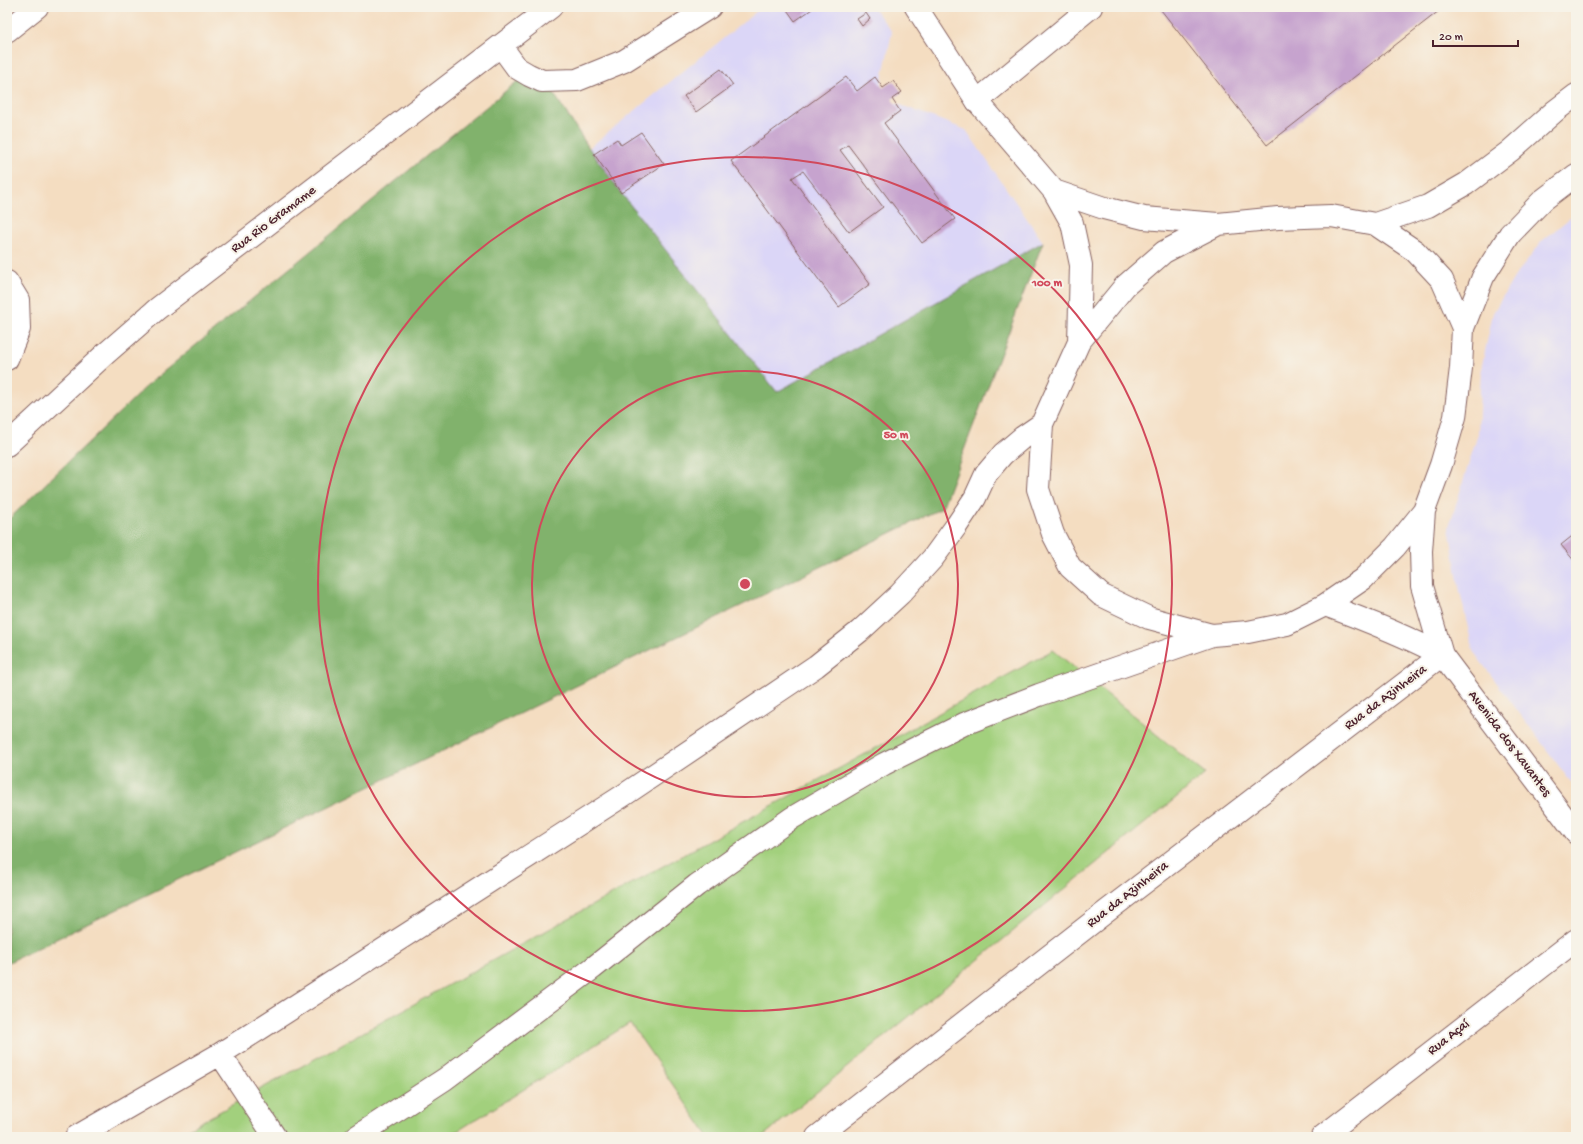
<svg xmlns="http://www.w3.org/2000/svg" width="1583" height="1144" viewBox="0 0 1583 1144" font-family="'Gochi Hand',sans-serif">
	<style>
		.built { fill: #dbd6f7 }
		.green { fill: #a2d07d; stroke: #767854 }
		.forest { fill: #81b26c; stroke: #66684c }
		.building { fill: #c6a3ce }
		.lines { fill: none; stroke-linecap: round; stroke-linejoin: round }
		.minor-casing { stroke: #866260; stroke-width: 24 }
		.major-casing { stroke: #866260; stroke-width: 24 }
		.minor { stroke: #fff; stroke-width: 22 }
		.major { stroke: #fff; stroke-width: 22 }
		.ring { fill: none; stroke: #d1495b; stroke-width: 2 }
		.labels { text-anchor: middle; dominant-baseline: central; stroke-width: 4; stroke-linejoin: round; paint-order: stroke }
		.street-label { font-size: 14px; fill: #4a1f2b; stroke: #f7f3e8 }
		.centre { fill: #d1495b; stroke: #f7f3e8; stroke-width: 2 }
		.ring-label { font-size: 12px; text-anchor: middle; font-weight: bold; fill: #d1495b; stroke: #f7f3e8; stroke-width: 4; stroke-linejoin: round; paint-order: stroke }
	</style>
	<rect width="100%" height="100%" fill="#f7f3e8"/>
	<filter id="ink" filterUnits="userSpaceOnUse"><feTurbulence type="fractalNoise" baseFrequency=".025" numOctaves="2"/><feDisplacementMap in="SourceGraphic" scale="8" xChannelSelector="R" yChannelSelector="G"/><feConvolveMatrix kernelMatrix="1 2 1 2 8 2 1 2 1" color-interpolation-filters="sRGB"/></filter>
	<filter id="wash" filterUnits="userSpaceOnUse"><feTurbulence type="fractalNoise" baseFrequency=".012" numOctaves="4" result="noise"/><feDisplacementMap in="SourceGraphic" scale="16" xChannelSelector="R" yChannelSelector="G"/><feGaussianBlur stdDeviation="0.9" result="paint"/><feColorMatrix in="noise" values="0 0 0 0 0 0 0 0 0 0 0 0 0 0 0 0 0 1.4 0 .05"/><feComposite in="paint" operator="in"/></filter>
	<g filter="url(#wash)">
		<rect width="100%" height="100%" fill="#f4ddc1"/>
		<path class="built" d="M 762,7 L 873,7 L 892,32 L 881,85 L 883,88 L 893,81 L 902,92 L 892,99 L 893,102 L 966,130 L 1043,242 L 777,392 L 621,193 L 589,148 Z
			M 1576,213 L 1576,789 L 1473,651 L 1459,587 L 1449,527 L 1478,434 L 1481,370 L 1493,313 L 1515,276 L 1542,241 Z"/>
		<path class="green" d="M 1053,650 L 1205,774 L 762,1137 L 709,1137 L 630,1023 L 448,1137 L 174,1137 Z"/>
		<path class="forest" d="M 536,66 L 589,148 L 621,193 L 777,392 L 1043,242 L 942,508 L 7,963 L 7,521 L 151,382 Z"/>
		<g id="blocks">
			<path class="building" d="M 785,7 L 810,7 L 812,9 L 795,21 Z
				M 1165,7 L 1444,7 L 1267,145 L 1161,10 Z
				M 866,13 L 870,19 L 862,26 L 857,19 Z
				M 721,69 L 733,85 L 696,112 L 684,96 Z
				M 846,77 L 857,91 L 875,77 L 883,88 L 893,81 L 902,92 L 892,99 L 900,111 L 884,123 L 955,219 L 922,243 L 848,145 L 840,150 L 883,207 L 849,232 L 803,171 L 792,178 L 870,284 L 839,307 L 731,161 Z
				M 641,132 L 664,164 L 621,193 L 594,154 L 617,139 L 621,145 Z
				M 1576,533 L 1576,563 L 1561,545 Z"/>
		</g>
	</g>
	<g filter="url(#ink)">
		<use href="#blocks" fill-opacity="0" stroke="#866260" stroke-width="1"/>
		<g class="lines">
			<g class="minor-casing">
				<path id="minor" d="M 7,31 L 37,7
					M 501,46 L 517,68 L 529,75 L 542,81 L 577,80 L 624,61 L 710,7
					M 977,101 L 1091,7
					M 7,282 L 18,300 L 19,329 L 7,359
					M 7,445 L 103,356 L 157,309 L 551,7
					M 817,1137 L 1107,911 L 1442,655
					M 1322,1137 L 1576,940"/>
			</g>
			<g class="major-casing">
				<path id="major" d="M 916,7 L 977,101 L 1054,191 L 1072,223 L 1081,265 L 1079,342
					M 1054,191 L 1104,208 L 1144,218 L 1218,224
					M 1331,216 L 1375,224 L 1415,251 L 1442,280 L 1463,328 L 1461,368 L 1455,417 L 1441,465 L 1424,511 L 1395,547 L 1363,579 L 1325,605 L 1287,624 L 1248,632 L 1212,635 L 1149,618 L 1101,595 L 1070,567 L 1053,534 L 1038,489 L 1042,424 L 1079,342 L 1125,286 L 1164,252 L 1218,224 L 1278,218 Z
					M 1375,224 L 1428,206 L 1466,184 L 1510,151 L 1555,111 L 1576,95
					M 1463,328 L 1483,277 L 1510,234 L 1543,200 L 1576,175
					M 1424,511 L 1421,551 L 1422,586 L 1442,655 L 1576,833
					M 1325,605 C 1366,620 1404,635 1442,655
					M 220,1054 L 275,1137
					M 76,1137 L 220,1054 L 261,1028 L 624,795 L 816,666 L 860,631 L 900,594 L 933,558 L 957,525 L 975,498 L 986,474 L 1003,454 L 1023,437 L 1042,424
					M 356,1137 L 445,1079 L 593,968 L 697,885 L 792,818 L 884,764 L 964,724 L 1039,695 L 1212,635"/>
			</g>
			<use href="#minor" class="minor"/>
			<use href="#major" class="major"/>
		</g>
	</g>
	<g class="ring">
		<circle cx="745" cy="584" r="213"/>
		<circle cx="745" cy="584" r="427"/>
	</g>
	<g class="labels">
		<g class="street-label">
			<text transform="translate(274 220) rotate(-37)">Rua Rio Gramame</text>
			<text transform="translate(1386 698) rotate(-37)">Rua da Azinheira</text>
			<text transform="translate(1509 744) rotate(53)">Avenida dos Xavantes</text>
			<text transform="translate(1128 895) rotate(-38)">Rua da Azinheira</text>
			<text transform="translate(1449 1038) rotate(-38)">Rua Açaí</text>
		</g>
	</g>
	<circle cx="745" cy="584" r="6" class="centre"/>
	<g class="ring-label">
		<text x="1047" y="286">100 m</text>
		<text x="896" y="438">50 m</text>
	</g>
	<rect width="1583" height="1144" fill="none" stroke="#f7f3e8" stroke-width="24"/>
	<path d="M1433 40v6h85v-6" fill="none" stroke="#4a1f2b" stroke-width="2"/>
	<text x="1439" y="40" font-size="12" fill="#4a1f2b" stroke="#f7f3e8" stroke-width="3" paint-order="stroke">20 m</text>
</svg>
